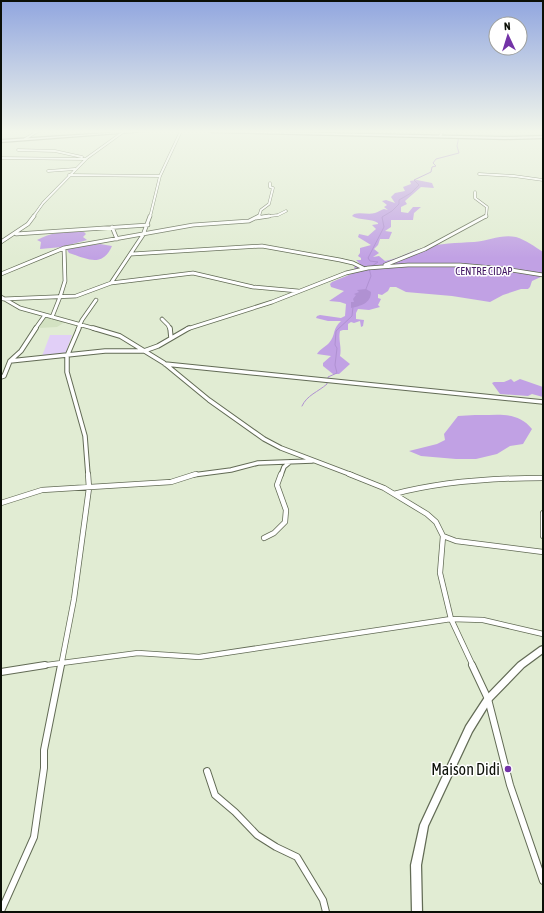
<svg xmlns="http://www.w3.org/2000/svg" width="544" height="913" viewBox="0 0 544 913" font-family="'Asap Condensed',sans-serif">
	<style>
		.built { fill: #d3e2c2 }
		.green { fill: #e1cff7 }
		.forest { fill: #c1a1e4 }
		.water { fill: #b091d2 }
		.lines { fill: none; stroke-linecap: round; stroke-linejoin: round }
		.stream { stroke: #b091d2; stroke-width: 1 }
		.minor-far4-casing { stroke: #626b55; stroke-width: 3 }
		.minor-far3-casing { stroke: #626b55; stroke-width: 4.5 }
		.minor-far2-casing { stroke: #626b55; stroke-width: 5.5 }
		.minor-far1-casing { stroke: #626b55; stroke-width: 6 }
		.minor-casing { stroke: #626b55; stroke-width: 8 }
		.major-casing { stroke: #626b55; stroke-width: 2.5 }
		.minor-far4 { stroke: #fff; stroke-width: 2 }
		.minor-far3 { stroke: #fff; stroke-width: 3 }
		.minor-far2 { stroke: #fff; stroke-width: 3.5 }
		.minor-far1 { stroke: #fff; stroke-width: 4.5 }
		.minor { stroke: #fff; stroke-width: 6 }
		.major { fill: #fff; fill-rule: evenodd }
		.poi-dot { fill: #7333a7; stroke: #fff; stroke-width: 1.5 }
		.labels { text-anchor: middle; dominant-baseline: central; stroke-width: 3; stroke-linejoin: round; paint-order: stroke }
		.far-park-label { font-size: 11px; fill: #421663; stroke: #fff }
		.near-poi-label { font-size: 16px; fill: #0b0f07; stroke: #fff; text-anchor: end }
	</style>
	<rect width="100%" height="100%" fill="#e1ecd3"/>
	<path class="built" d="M 45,316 L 65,322 L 57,327 L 39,328 Z"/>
	<path class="green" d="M 50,335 L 72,335 L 65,355 L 42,356 Z"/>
	<path class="forest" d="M 417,180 L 432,183 L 434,188 L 421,187 L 405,201 L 407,204 L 401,207 L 401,212 L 408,213 L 413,207 L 421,207 L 414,213 L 413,220 L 391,220 L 391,227 L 385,231 L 392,232 L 389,239 L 380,239 L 378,245 L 374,249 L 379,253 L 373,257 L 379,256 L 385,261 C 398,259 410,251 423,248 C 440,243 457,243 474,242 C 489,241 501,234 516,237 C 526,240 535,247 543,252 L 543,276 L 532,281 L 530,287 L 528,289 L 521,289 L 503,295 L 490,302 L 452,296 L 406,292 L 396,287 L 390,287 L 388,291 L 382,295 L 378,294 L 378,298 L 381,299 L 378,305 L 380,307 L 369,310 L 358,309 L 356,313 L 356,319 L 364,320 L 363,326 L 361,327 L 360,321 L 354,323 L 351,322 L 348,324 L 348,330 L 343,330 L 340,331 C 338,340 342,347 340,356 L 350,364 L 339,374 L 333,374 L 323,366 L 323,363 L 331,356 L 317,354 C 320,349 325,347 329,343 C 336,335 332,329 341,321 L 328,321 L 316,318 L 317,316 L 320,315 L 341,318 L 345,316 L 346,304 L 340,302 L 329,301 L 344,291 L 331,287 L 330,284 L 332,282 L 356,272 L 354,267 L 360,264 L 356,260 L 361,260 L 361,258 L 358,256 L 360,253 L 360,248 L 371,245 L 358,237 L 359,234 L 368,236 L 376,229 L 372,225 L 378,224 L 378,223 C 371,218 360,221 352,216 L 354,214 C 361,212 368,215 375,213 C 379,212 380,210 384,209 L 388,210 L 384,207 L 387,205 L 382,201 L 386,200 L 395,203 L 391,197 L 395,193 L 405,191 L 403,187 L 411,184 L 410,181 Z
		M 76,231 L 84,232 L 86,234 L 83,237 L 87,240 L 62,247 L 40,249 L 41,242 L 37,240 C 50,233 61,232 76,231 Z
		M 100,244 L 112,246 C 102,268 88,259 69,253 L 66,248 Z
		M 511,379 L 514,382 L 520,379 L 543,387 L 543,397 L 532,394 L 528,396 L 500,394 L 492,383 L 494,382 L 504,382 Z
		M 475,415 C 497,416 517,410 532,429 L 523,444 L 510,446 L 497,454 L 476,459 L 456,459 L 421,456 L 409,451 L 437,444 L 445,440 L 444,434 L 458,416 Z"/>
	<path class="water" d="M 366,289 L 371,292 C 371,303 361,306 351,308 L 351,302 L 354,302 L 353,299 L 356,295 L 354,294 L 359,292 L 357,290 Z"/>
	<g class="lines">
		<path class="stream" d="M 366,289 L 371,276 L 369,268 L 378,262 L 370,261 L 368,258 L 384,227 L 382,217 L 392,211 L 399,204 L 399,200 L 411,193 L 419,185 L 414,180 L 431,172 L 432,167 L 436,166 L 433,163 L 436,159 L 459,153 L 457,146 L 459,136 L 456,133 L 457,131
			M 328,379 L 328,377 L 337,373 L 335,365 L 337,348 L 335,345 L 336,331 L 352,316 L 353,307
			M 302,406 C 307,395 318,392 327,384 L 327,382"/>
		<g class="minor-far4-casing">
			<path id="minor-far4" d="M 440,136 L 443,131
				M 25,139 L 38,131
				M 18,150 L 55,151 L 82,157
				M 1,158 L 85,159
				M 48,171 L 75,169
				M 479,174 L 514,176 L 543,180
				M 69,175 L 160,176
				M 475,192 L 475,198 L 487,207 L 486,217
				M 33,217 L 43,203 L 87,158 L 123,132
				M 150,217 L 160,176 L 181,131
				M 257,217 L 259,216 L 261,210 L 269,204 L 273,188 L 270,187 L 270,183
				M 262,217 L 278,215 L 286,211"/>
		</g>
		<g class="minor-far3-casing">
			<path id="minor-far3" d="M 256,218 L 269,216
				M 112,227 L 117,239
				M 16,234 L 148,225
				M 1,242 L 28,224 L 34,216
				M 132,254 L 262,246 L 340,260 L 353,263 L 363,268
				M 385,265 L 425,249 L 486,216
				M 1,274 L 64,248 L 193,225 L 249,221 L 259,216
				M 111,283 L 143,235 L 150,216
				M 1,297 L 20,308 L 96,329
				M 3,299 L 76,296 L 111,283 L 193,273 L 253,287 L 298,291
				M 52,317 L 60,297 L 65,281 L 64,248
				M 162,319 L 168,325 L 170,329
				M 35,329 L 45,315
				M 78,329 L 82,320 L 96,300
				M 187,329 L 272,302 L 346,273 L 368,268 L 408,265 L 460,265 L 505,269 L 543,275"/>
		</g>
		<g class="minor-far2-casing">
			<path id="minor-far2" d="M 79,328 L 67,356 L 67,372 L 85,436 L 88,475
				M 93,328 L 120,336 L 164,363 L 209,400 L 264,439 L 281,448 L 352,475
				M 170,328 L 171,338
				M 10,361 L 105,351 L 144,351 L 158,346 L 189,328
				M 165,364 L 543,402
				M 1,377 L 4,376 L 10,361 L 21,351 L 36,328
				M 193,475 L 231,470 L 258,463 L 312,461
				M 281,475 L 284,467 L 290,462"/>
		</g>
		<g class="minor-far1-casing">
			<path id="minor-far1" d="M 349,474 L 384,488 L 427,514 L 436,522 L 443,536 L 440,573 L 451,619 L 473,666
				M 394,494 C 443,481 492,478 543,478
				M 1,503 L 42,490 L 171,482 L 196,474
				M 543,513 L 543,536
				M 443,536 L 456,541 L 543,552
				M 264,538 L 274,533 L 285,522 L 286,510 L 277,485 L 281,474
				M 39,666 L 138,653 L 199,657 L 451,619 L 483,620 L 543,634
				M 61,666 L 74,599 L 89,488 L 88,474"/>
		</g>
		<g class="minor-casing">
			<path id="minor" d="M 472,665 L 488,699 L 510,785 L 543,881
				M 1,672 L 45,665
				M 207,771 L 215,795 L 235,812 L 257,835 L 276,847 L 297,857 L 323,900 L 326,912
				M 1,911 L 34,837 L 44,768 L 44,750 L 61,665"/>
		</g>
		<g class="major-casing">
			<path id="major" d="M 140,131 L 146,131 L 1,142 L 1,140 Z
				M 210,131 L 225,131 L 505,137 L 543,136 L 543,138 L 505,139 L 211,132 Z
				M 543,646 L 543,653 L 524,667 L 491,701 L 472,732 L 428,826 L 421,865 L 422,912 L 412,912 L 411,865 L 420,825 L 466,726 L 485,697 L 518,663 L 540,647 Z"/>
		</g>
		<use href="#minor-far4" class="minor-far4"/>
		<use href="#minor-far3" class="minor-far3"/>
		<use href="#minor-far2" class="minor-far2"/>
		<use href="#minor-far1" class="minor-far1"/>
		<use href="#minor" class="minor"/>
		<use href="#major" class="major"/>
	</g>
	<linearGradient id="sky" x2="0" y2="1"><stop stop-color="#91a6df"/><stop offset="0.51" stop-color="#f2f6eb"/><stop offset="1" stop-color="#f2f6eb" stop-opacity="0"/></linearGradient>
	<rect width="544" height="258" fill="url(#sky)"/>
	<circle class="poi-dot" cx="508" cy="769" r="4"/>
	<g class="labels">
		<g class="far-park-label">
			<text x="484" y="271">CENTRE CIDAP</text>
		</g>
		<g class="near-poi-label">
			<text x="500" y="769">Maison Didi</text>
		</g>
	</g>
	<rect width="544" height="913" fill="none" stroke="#0b0f07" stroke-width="4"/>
	<g transform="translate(508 36) rotate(356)"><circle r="19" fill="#ffffff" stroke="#9d9f9c"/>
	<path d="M0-3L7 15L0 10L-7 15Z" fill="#7333a7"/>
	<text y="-6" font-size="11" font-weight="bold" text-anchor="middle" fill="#0b0f07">N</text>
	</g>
</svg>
